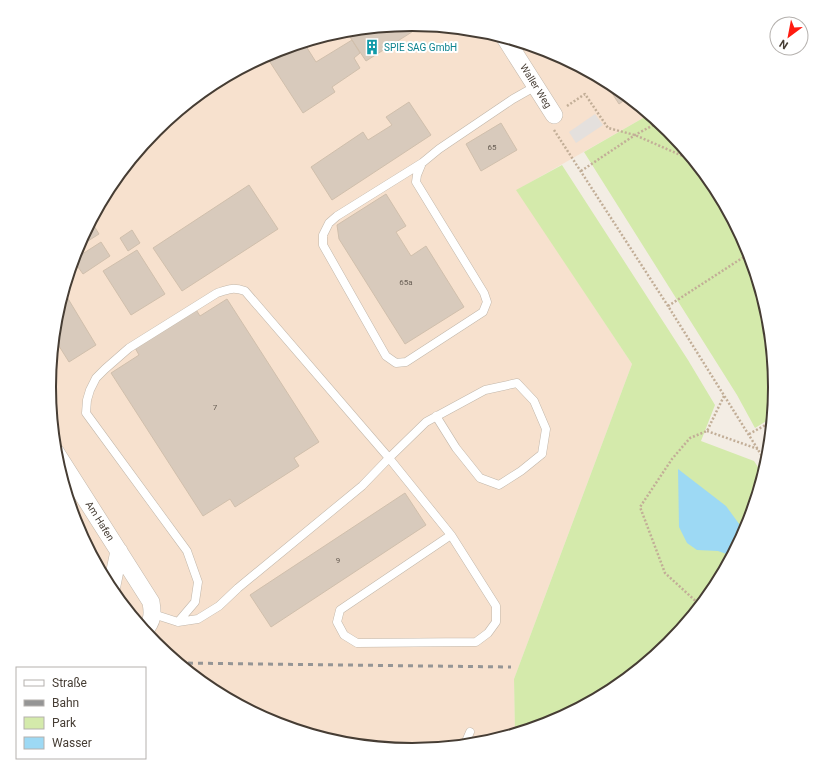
<svg xmlns="http://www.w3.org/2000/svg" width="825" height="775" viewBox="0 0 825 775" font-family="Roboto,sans-serif">
	<style>
		.commercial { fill: #f7e1ce }
		.green { fill: #d4eaab }
		.parking { fill: #e4e0dd }
		.water { fill: #9dd9f4 }
		.building { fill: #d8cabc; stroke: #d0bfac }
		.lines { fill: none; stroke-linecap: round; stroke-linejoin: round }
		.lane-casing { stroke: #c2b7aa; stroke-width: 9 }
		.street-casing { stroke: #c2b7aa; stroke-width: 18 }
		.path { stroke: #c2ae97; stroke-width: 2.5; stroke-dasharray: 2 2; stroke-linecap: butt }
		.lane { stroke: #fff; stroke-width: 8 }
		.street { stroke: #fff; stroke-width: 17 }
		.rail { stroke: #959595; stroke-width: 3; stroke-dasharray: 5 5; stroke-linecap: butt }
		.labels { text-anchor: middle; dominant-baseline: central; stroke-width: 4; stroke-linejoin: round; paint-order: stroke }
		.number-label { font-size: 8px; fill: #6a6056 }
		.culture-label { font-size: 10px; fill: #0d838f; stroke: #fff; text-anchor: start }
		.street-label { font-size: 10px; fill: #463d34; stroke: #fff }
		.rim { fill: none; stroke: #463d34; stroke-width: 2 }
	</style>
	<rect width="100%" height="100%" fill="#f3ede4"/>
	<path class="commercial" d="M 413,24 L 484,31 L 552,52 L 615,85 L 650,114 L 517,190 L 632,364 L 514,679 L 515,734 L 483,744 L 412,751 L 341,744 L 273,723 L 210,690 L 155,644 L 110,589 L 77,526 L 56,458 L 49,387 L 56,316 L 77,248 L 110,185 L 156,130 L 211,85 L 274,52 L 342,31 Z"/>
	<path class="green" d="M 650,114 L 670,131 L 715,186 L 748,249 L 769,317 L 776,388 L 773,417 L 755,428 L 737,395 L 584,152 Z
		M 562,165 L 688,360 L 715,405 L 701,441 L 754,461 L 764,476 L 748,527 L 715,590 L 669,645 L 614,690 L 551,723 L 515,735 L 514,679 L 632,364 L 516,190 Z"/>
	<path class="parking" d="M 595,114 L 603,125 L 576,143 L 569,132 Z"/>
	<path class="water" d="M 678,469 L 726,506 L 745,532 L 732,556 L 718,551 L 697,550 L 687,543 L 679,527 Z"/>
	<path class="building" d="M 413,24 L 423,25 L 366,61 L 346,31 Z
		M 352,40 L 360,53 L 354,58 L 360,68 L 332,87 L 335,92 L 303,113 L 266,56 L 274,52 L 304,43 L 316,62 Z
		M 603,79 L 615,85 L 629,97 L 619,104 Z
		M 409,102 L 431,135 L 332,200 L 311,167 L 363,132 L 368,140 L 392,125 L 386,117 Z
		M 501,123 L 517,150 L 481,171 L 466,144 Z
		M 249,185 L 278,229 L 182,291 L 153,248 Z
		M 386,194 L 406,226 L 396,232 L 411,256 L 426,246 L 464,307 L 405,344 L 339,239 L 337,225 Z
		M 91,221 L 99,234 L 77,248 Z
		M 132,230 L 140,243 L 128,251 L 120,238 Z
		M 101,242 L 110,256 L 83,274 L 73,260 Z
		M 137,250 L 165,294 L 131,315 L 103,271 Z
		M 64,292 L 96,345 L 69,362 L 54,338 L 56,316 Z
		M 227,299 L 319,442 L 294,458 L 299,466 L 235,507 L 230,499 L 203,516 L 111,373 L 139,355 L 134,346 L 195,308 L 200,316 Z
		M 405,493 L 426,525 L 271,627 L 250,595 Z"/>
	<g class="lines">
		<g class="lane-casing">
			<path id="lane" d="M 422,163 L 417,175 L 416,182 L 484,293 L 487,302 L 483,312 L 406,362 L 396,363 L 386,356 L 323,245 L 323,235 L 329,223 L 337,216 L 422,163 L 439,149 L 513,99 L 536,86
				M 153,614 L 178,622 L 198,619 L 219,606 L 238,588 L 362,486 L 389,458 L 426,422 L 485,390 L 517,383 L 534,401 L 546,429 L 542,454 L 521,471 L 499,485 L 480,478 L 456,448 L 436,416
				M 178,622 L 195,602 L 198,582 L 187,551 L 86,413 L 87,400 L 90,390 L 96,378 L 105,369 L 129,348 L 217,293 C 229,289 233,287 245,291 L 389,458 L 451,535 L 496,606 L 496,622 L 488,633 L 476,642 L 357,643 L 344,635 L 337,622 L 340,610 L 451,535
				M 464,746 L 470,732"/>
		</g>
		<g class="street-casing">
			<path id="street" d="M 505,38 L 554,115
				M 55,451 L 151,602 C 153,614 153,621 144,631
				M 111,590 L 119,551"/>
		</g>
		<path class="path" d="M 567,106 L 585,94 L 608,128 L 635,135 L 694,161
			M 554,130 L 668,306 L 767,464
			M 581,171 L 635,135 L 659,122
			M 668,306 L 750,253
			M 707,431 L 758,449
			M 749,434 L 773,421
			M 701,606 L 665,573 L 640,507 L 672,459 L 690,438 L 707,431 L 724,396"/>
		<use href="#lane" class="lane"/>
		<use href="#street" class="street"/>
		<path class="rail" d="M 178,663 L 511,667"/>
	</g>
	<defs>
		<g id="building-bare" transform="scale(1.2)"><path d="M-4-6H4V6H1V3H-1V6H-4ZM-2.5-4.3h1.7v1.8h-1.7ZM.8-4.3h1.7v1.8H.8ZM-2.5-1h1.7V.8h-1.7ZM.8-1h1.7V.8H.8Z" fill="#0f9aa8" stroke="#fff" stroke-width="2.5" paint-order="stroke"/></g>
	</defs>
	<g fill-rule="evenodd">
		<use href="#building-bare" x="372" y="47"/>
	</g>
	<g class="labels">
		<g class="number-label">
			<text x="492" y="147">65</text>
			<text x="406" y="282">65a</text>
			<text x="215" y="407">7</text>
			<text x="338" y="560">9</text>
		</g>
		<g class="culture-label">
			<text x="384" y="47">SPIE SAG GmbH</text>
		</g>
		<g class="street-label">
			<text transform="translate(536 86) rotate(58)">Waller Weg</text>
			<text transform="translate(100 521) rotate(58)">Am Hafen</text>
		</g>
	</g>
	<path d="M0 0H825V775H0ZM56 387a356 356 0 1 1 712 0a356 356 0 1 1-712 0Z" fill="#fff" fill-rule="evenodd"/>
	<path class="rim" d="M56 387a356 356 0 1 1 712 0a356 356 0 1 1-712 0Z"/>
	<rect x="16" y="667" width="130" height="92" fill="#ffffff" stroke="#b5b1ae"/>
	<rect x="24" y="680" width="20" height="6" fill="#ffffff" stroke="#b5b1ae"/>
	<text x="52" y="687" font-size="12" fill="#463d34">Straße</text>
	<rect x="24" y="700" width="20" height="6" fill="#959595" stroke="#b5b1ae"/>
	<text x="52" y="707" font-size="12" fill="#463d34">Bahn</text>
	<rect x="24" y="717" width="20" height="12" fill="#d4eaab" stroke="#b5b1ae"/>
	<text x="52" y="727" font-size="12" fill="#463d34">Park</text>
	<rect x="24" y="737" width="20" height="12" fill="#9dd9f4" stroke="#b5b1ae"/>
	<text x="52" y="747" font-size="12" fill="#463d34">Wasser</text>
	<g transform="translate(789 36) rotate(212)"><circle r="19" fill="#ffffff" stroke="#b5b1ae"/>
	<path d="M0-3L7 15L0 10L-7 15Z" fill="#ff1b10"/>
	<text y="-6" font-size="11" font-weight="bold" text-anchor="middle" fill="#463d34">N</text>
	</g>
</svg>
